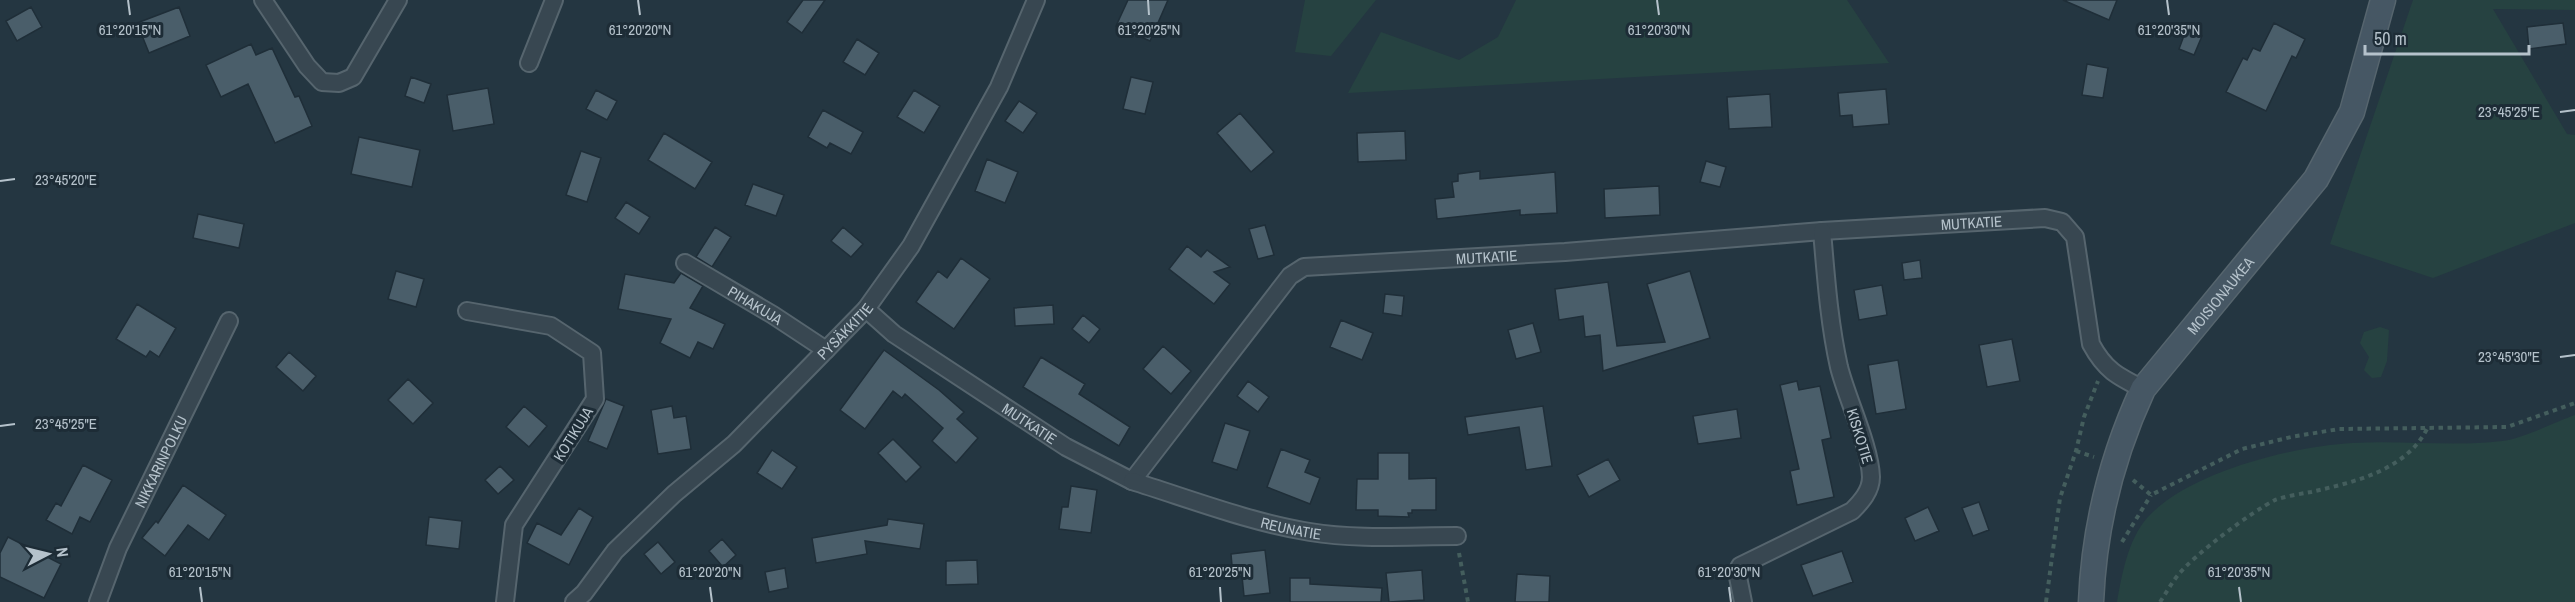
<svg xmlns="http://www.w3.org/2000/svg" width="2575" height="602" viewBox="0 0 2575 602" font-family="'Archivo Narrow',sans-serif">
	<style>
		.green { fill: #264241 }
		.building { fill: #4a5e6a; stroke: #1f2e38; stroke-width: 1.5 }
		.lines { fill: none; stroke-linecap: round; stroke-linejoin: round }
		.street-casing { stroke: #56656e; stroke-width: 20 }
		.secondary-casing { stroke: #56656e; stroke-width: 27 }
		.path { stroke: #445e5d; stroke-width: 4; stroke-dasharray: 4.5 4.5; stroke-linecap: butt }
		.street { stroke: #384751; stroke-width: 16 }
		.secondary { stroke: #465764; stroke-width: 24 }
		.ticks { fill: none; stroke: #b5c2cb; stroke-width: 2 }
		.labels { text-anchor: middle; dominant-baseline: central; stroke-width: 6; stroke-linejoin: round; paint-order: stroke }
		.street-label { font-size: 15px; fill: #b5c2cb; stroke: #1d2c36 }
		.ticks-label { font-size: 15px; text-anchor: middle; fill: #b5c2cb; stroke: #1d2c36; stroke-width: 6; stroke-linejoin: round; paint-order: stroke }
	</style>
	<rect width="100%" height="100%" fill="#243641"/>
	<path class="green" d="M 1305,0 L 1376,0 L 1331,56 L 1295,52 Z
		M 1516,0 L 1847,0 L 1889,63 L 1348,93 L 1381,32 L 1459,60 L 1498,37 Z
		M 2413,0 L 2575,0 L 2575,10 L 2493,9 L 2567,134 L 2575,135 L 2575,223 L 2433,278 L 2330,244 Z
		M 2380,327 L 2389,330 L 2387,361 L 2381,377 L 2372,378 L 2364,370 L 2369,357 L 2360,343 L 2364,332 Z
		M 2575,415 L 2575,602 L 2117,602 C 2122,574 2128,540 2147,518 C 2188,472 2293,446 2353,443 C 2402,440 2453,447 2502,441 C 2522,439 2555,422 2575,415 Z"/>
	<path class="building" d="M 803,0 L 825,0 L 802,33 L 787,22 Z
		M 1128,0 L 1168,0 L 1150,41 L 1116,26 Z
		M 2063,0 L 2117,0 L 2109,20 Z
		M 31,7 L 42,27 L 17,41 L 6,21 Z
		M 179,7 L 190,36 L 149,53 L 137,23 Z
		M 2274,23 L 2305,39 L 2296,58 L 2292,56 L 2266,111 L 2226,92 L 2243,58 L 2247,60 L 2253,48 L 2260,51 Z
		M 2563,23 L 2566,44 L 2529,49 L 2527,27 Z
		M 2186,30 L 2202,36 L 2194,55 L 2179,49 Z
		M 857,39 L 879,53 L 865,75 L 843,62 Z
		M 251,44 L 256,55 L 272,48 L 295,97 L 299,96 L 312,126 L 275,143 L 248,84 L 221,97 L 206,65 Z
		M 2087,64 L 2108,68 L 2103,98 L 2082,95 Z
		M 411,77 L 431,84 L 424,103 L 405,96 Z
		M 1131,77 L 1153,82 L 1145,114 L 1123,109 Z
		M 488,88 L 494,124 L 453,131 L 447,95 Z
		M 1886,89 L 1889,124 L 1853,127 L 1852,115 L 1840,116 L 1838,93 Z
		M 596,90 L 617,101 L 607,120 L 586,109 Z
		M 914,90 L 940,106 L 924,133 L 897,117 Z
		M 1770,94 L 1772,127 L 1729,129 L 1727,97 Z
		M 1019,101 L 1037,113 L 1023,133 L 1005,121 Z
		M 823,110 L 863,132 L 851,154 L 830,143 L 827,148 L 808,137 Z
		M 1240,113 L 1274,152 L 1251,172 L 1217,133 Z
		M 1405,131 L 1406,160 L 1358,162 L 1357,133 Z
		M 664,133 L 712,162 L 695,189 L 648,160 Z
		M 359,137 L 420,150 L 412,187 L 351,174 Z
		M 581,151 L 601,158 L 587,202 L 566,195 Z
		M 987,159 L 1018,172 L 1005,203 L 975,191 Z
		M 1706,161 L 1726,167 L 1720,187 L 1700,182 Z
		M 1480,171 L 1480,179 L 1555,172 L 1557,213 L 1520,215 L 1520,210 L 1437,219 L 1435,199 L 1454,197 L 1452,182 L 1458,181 L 1458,174 Z
		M 753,184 L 784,195 L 776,216 L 745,205 Z
		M 1659,186 L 1660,215 L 1605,218 L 1604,189 Z
		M 626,202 L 650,217 L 639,234 L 615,218 Z
		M 198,214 L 244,224 L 239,248 L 193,238 Z
		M 1265,225 L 1274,255 L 1258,259 L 1249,229 Z
		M 715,227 L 731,237 L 712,267 L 696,257 Z
		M 843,227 L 863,244 L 851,257 L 831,241 Z
		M 1187,246 L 1201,257 L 1207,250 L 1230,267 L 1214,272 L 1230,284 L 1214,304 L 1169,269 Z
		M 961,258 L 990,279 L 954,329 L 916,302 L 938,271 L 947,278 Z
		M 1920,260 L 1922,278 L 1904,280 L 1902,263 Z
		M 396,271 L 424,279 L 416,307 L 388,299 Z
		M 1690,271 L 1710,338 L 1603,371 L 1600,335 L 1585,337 L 1583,316 L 1559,320 L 1555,289 L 1608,282 L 1617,346 L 1665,342 L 1647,284 Z
		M 681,273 L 703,286 L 690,308 L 725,324 L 713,349 L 698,342 L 690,358 L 660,343 L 671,319 L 618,309 L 625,274 L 674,283 Z
		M 1882,285 L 1887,315 L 1859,320 L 1854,290 Z
		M 1385,294 L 1404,296 L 1402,316 L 1383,313 Z
		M 137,304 L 176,328 L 159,357 L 150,351 L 146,357 L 116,339 Z
		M 1053,305 L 1054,324 L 1015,326 L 1014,308 Z
		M 1083,315 L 1100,329 L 1089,343 L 1072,329 Z
		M 1341,320 L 1373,333 L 1362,360 L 1330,347 Z
		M 1533,323 L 1541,352 L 1516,359 L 1508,330 Z
		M 2012,339 L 2020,381 L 1987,387 L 1979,345 Z
		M 1163,346 L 1191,371 L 1171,394 L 1143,369 Z
		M 884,350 L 939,390 L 964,412 L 957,419 L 978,438 L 956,463 L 932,441 L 943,428 L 905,394 L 902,398 L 893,391 L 865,429 L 840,410 Z
		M 289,352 L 316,376 L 303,391 L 276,367 Z
		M 1041,357 L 1085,384 L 1079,394 L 1130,427 L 1119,446 L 1023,387 Z
		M 1898,360 L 1906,409 L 1876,414 L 1868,365 Z
		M 408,379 L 433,403 L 413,424 L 388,400 Z
		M 1248,381 L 1269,397 L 1258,412 L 1237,396 Z
		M 1797,381 L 1799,390 L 1820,386 L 1831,438 L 1822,440 L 1834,497 L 1797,505 L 1790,471 L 1799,469 L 1780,385 Z
		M 606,399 L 624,406 L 607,449 L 588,441 Z
		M 524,406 L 547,426 L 529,447 L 506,427 Z
		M 672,406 L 674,418 L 686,416 L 691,449 L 658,454 L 651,410 Z
		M 1543,406 L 1552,466 L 1526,470 L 1519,427 L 1468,435 L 1465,417 Z
		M 1737,409 L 1741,438 L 1698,444 L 1693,416 Z
		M 1225,423 L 1250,431 L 1237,470 L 1212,462 Z
		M 893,439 L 921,467 L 906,482 L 878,453 Z
		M 1281,449 L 1310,460 L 1305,472 L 1320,478 L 1310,504 L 1267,487 Z
		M 772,450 L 797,467 L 782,489 L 757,473 Z
		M 1378,453 L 1409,453 L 1409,479 L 1436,478 L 1436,510 L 1412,510 L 1412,513 L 1408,513 L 1409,517 L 1378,516 L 1378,510 L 1356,510 L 1357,479 L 1378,479 Z
		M 1608,459 L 1620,480 L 1589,497 L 1577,475 Z
		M 83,465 L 112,480 L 90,522 L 80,517 L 72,534 L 46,520 L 56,503 L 61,506 Z
		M 500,466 L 514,480 L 498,494 L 485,480 Z
		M 183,485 L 226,515 L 209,540 L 188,525 L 165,556 L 142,538 L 156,521 L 158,523 Z
		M 1071,486 L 1097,490 L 1091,533 L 1059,529 L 1062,507 L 1068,507 Z
		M 1979,502 L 1989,530 L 1973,536 L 1962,508 Z
		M 1928,507 L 1939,531 L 1915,541 L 1905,518 Z
		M 579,508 L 593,517 L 569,565 L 527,543 L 537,523 L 561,535 Z
		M 429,517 L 462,521 L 459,549 L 426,545 Z
		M 888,519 L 924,524 L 920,549 L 865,541 L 867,554 L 816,563 L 812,538 L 887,525 Z
		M 8,537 L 61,564 L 44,598 L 0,577 L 0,553 Z
		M 722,539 L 736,555 L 723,567 L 709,551 Z
		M 658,542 L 675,562 L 661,574 L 644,554 Z
		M 1265,550 L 1270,593 L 1244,596 L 1242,576 L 1233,577 L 1231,554 Z
		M 1842,551 L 1853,582 L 1813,596 L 1801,565 Z
		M 977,560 L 978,584 L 946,585 L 946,561 Z
		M 785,568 L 788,588 L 769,592 L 765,572 Z
		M 1422,570 L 1424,600 L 1389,602 L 1386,573 Z
		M 1517,574 L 1550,576 L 1549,602 L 1515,602 Z
		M 1290,578 L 1310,578 L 1310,584 L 1382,588 L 1381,602 L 1290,602 Z"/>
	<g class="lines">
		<g class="street-casing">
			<g id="street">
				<path d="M 263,0 L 307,66 L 322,82 L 339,83 L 353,77 L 398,0"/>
				<path d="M 529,63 L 554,0"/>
				<path id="s1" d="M 685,263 L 773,315 L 826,350"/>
				<path id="s2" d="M 866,309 L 894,334 L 1066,447 L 1132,481 L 1290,276 L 1304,267 L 1565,252 L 1822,231 L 2045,218 L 2062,222 L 2075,237 L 2091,344 C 2105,370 2117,376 2143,389"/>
				<path d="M 467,311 L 551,326 L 592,353 L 595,399 L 514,525 L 505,602"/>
				<path id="s3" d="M 1132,481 C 1190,499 1249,522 1310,532 C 1357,540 1409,536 1457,536"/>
				<path id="s4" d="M 98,602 L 118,548 L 229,321"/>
				<path id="s5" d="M 574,602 L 584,593 L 615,551 L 674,494 L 734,444 L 866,309 L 911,246 L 999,87 L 1036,0"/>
				<path d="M 1743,602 L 1737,572 L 1740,566 L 1852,511 C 1861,502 1871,491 1871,477 C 1870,446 1847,399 1839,367 C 1829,322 1826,277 1822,231"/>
			</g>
		</g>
		<g class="secondary-casing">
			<g id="secondary">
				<path id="s6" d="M 2091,602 C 2094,528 2112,456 2143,389 L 2316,179 L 2352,112 L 2383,0"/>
			</g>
		</g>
		<path class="path" d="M 2076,451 L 2094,457
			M 2133,480 L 2151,495 L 2242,449 L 2291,437 L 2339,429 L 2507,427 L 2575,403
			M 2122,542 L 2151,495
			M 1459,553 L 1468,602
			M 2046,602 L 2060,498 L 2076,451 L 2084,417 L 2098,381
			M 2160,602 C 2166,593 2171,584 2178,575 C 2194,555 2251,512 2275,500 C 2286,496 2300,494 2311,492 C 2354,482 2405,471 2427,429"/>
		<use href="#street" class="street"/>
		<use href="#secondary" class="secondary"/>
	</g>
	<path class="ticks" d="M 128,0 L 130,15M 638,0 L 640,15M 1148,0 L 1149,15M 1657,0 L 1659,15M 2167,0 L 2169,15M 2560,112 L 2575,110M 0,181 L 15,179M 2560,357 L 2575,355M 0,426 L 15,424M 200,587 L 202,602M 710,587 L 712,602M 1220,587 L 1221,602M 1729,587 L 1731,602M 2239,587 L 2241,602"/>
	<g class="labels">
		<g class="street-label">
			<text stroke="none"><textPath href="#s2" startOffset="1262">MUTKATIE</textPath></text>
			<text stroke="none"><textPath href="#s2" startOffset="776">MUTKATIE</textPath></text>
			<text stroke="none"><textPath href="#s6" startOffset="342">MOISIONAUKEA</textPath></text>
			<text stroke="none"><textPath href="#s1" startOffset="82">PIHAKUJA</textPath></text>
			<text stroke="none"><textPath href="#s5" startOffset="384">PYSÄKKITIE</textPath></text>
			<text stroke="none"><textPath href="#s2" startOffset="200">MUTKATIE</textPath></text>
			<text transform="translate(573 434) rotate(-58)">KOTIKUJA</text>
			<text transform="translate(1860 436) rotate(73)">KISKOTIE</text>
			<text stroke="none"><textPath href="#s4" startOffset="154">NIKKARINPOLKU</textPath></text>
			<text stroke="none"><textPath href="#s3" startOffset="166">REUNATIE</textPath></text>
		</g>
	</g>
	<g class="ticks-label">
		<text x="130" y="35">61°20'15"N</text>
		<text x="640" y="35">61°20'20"N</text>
		<text x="1149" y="35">61°20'25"N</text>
		<text x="1659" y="35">61°20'30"N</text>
		<text x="2169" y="35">61°20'35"N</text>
		<text x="2509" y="117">23°45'25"E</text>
		<text x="66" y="185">23°45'20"E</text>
		<text x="2509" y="362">23°45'30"E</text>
		<text x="66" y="429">23°45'25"E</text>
		<text x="200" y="577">61°20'15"N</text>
		<text x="710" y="577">61°20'20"N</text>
		<text x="1220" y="577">61°20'25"N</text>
		<text x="1729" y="577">61°20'30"N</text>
		<text x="2239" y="577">61°20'35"N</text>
	</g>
	<g transform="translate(48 554) rotate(83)" stroke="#1d2c36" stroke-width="4.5" paint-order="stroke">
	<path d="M0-4.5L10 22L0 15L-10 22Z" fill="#b5c2cb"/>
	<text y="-9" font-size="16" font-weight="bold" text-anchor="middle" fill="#b5c2cb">N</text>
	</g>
	<path d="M2365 45v9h164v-9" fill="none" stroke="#b5c2cb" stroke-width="3"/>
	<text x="2374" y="45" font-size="18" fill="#b5c2cb" stroke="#1d2c36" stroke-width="4.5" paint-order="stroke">50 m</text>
</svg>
